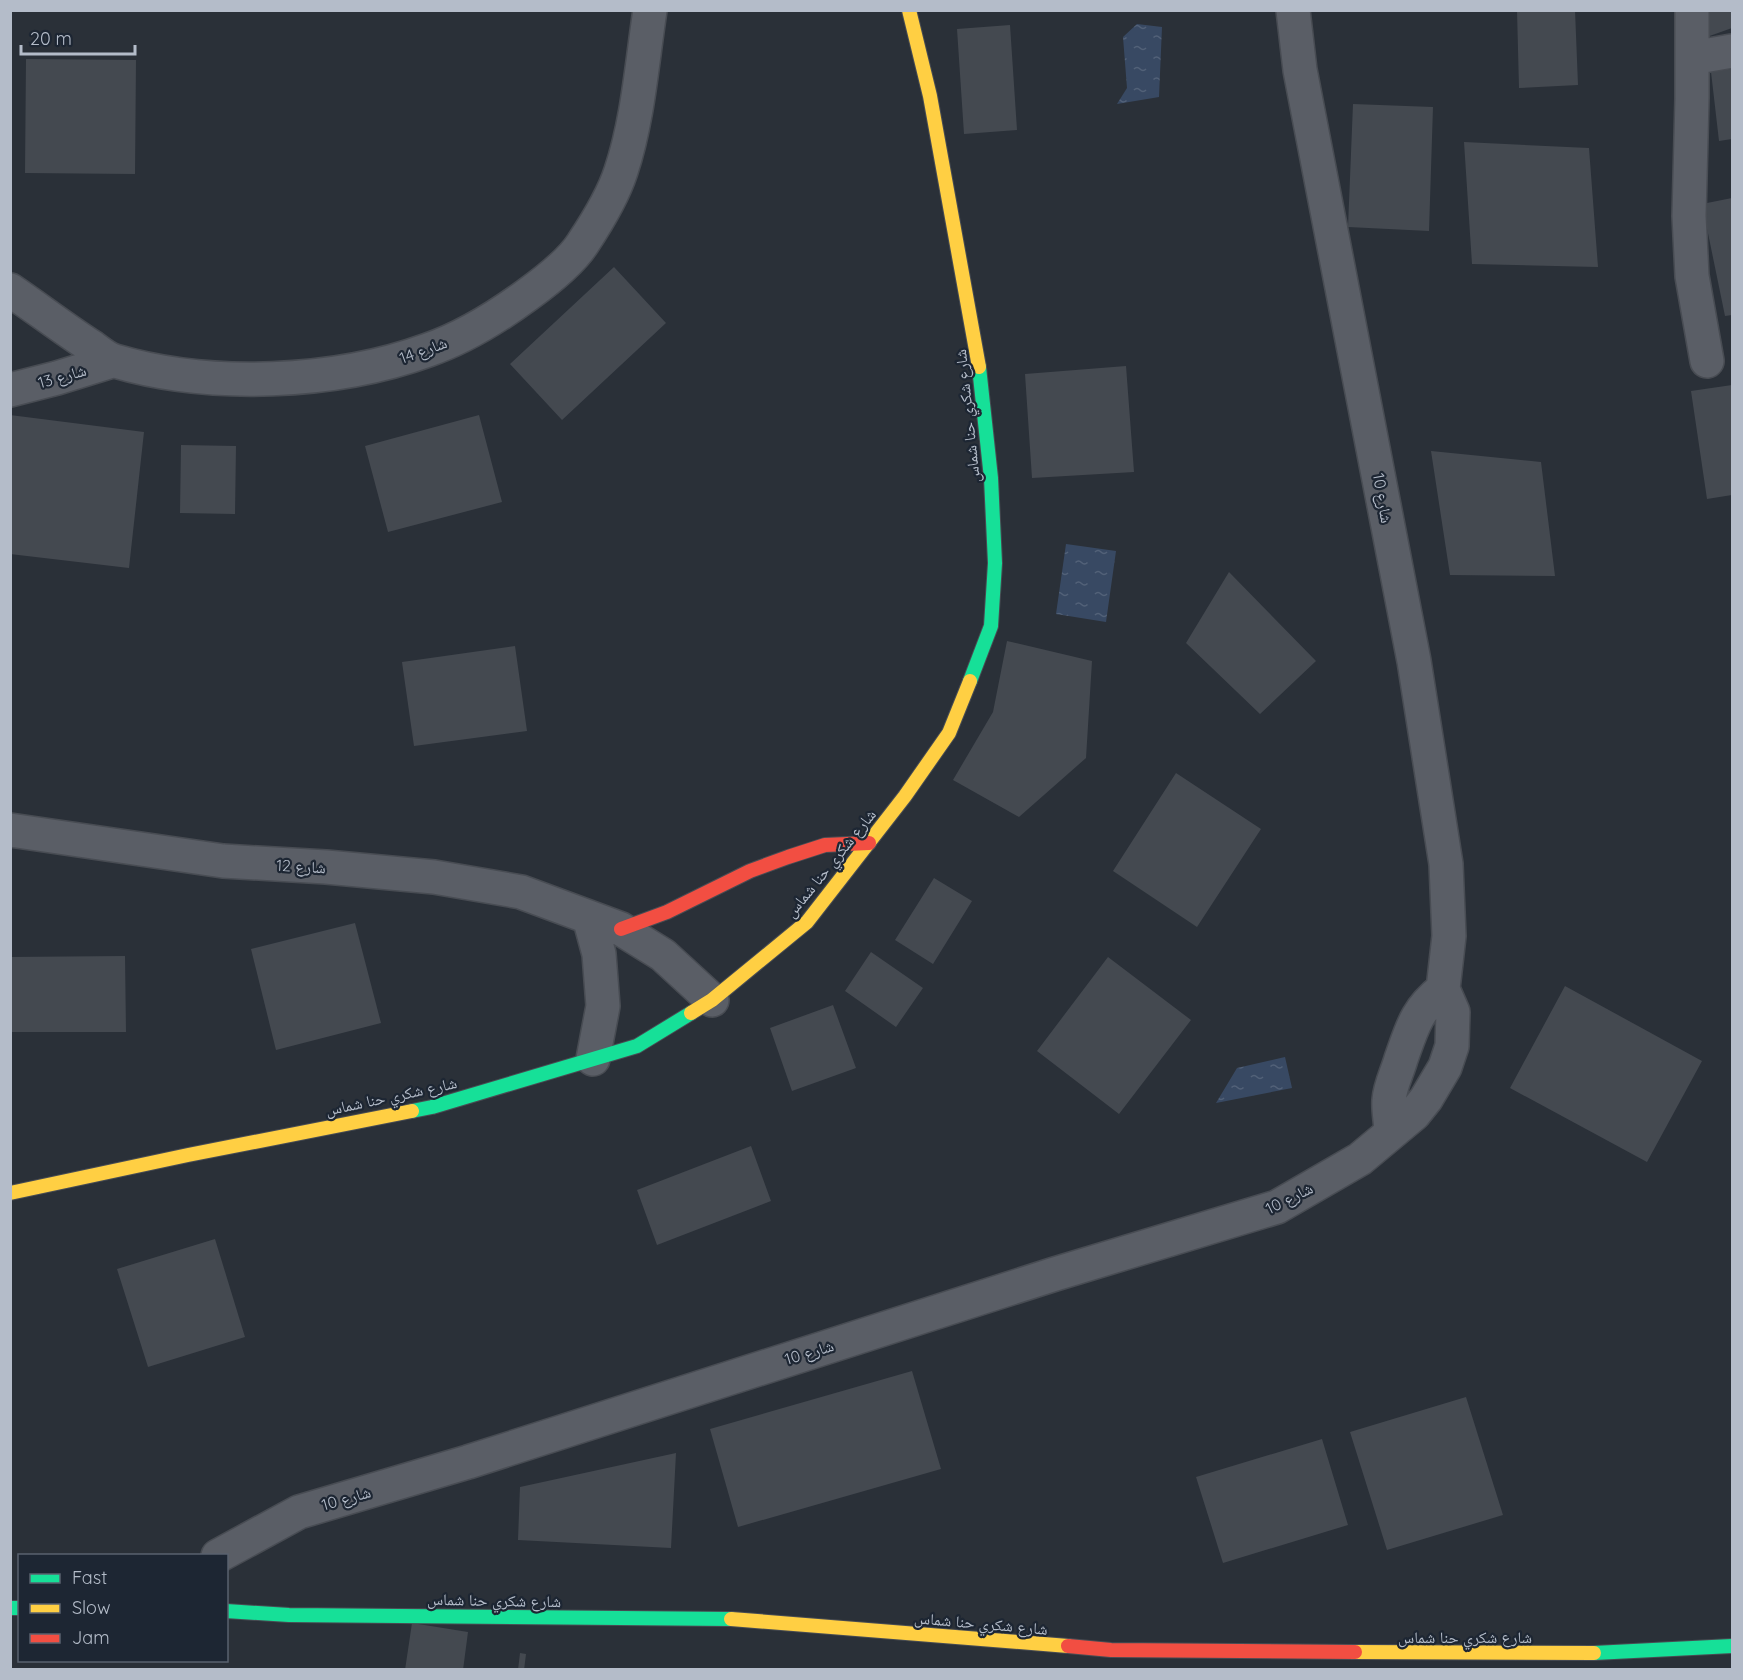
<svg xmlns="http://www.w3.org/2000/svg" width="1743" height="1680" viewBox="0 0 1743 1680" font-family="Quicksand,'Noto Naskh Arabic',sans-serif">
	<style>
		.water { fill: url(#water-ripples) }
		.building { fill: #444950 }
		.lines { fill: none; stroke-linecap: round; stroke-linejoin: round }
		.street-casing { stroke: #484c53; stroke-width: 36 }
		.fast-casing { stroke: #484c53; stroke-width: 16 }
		.slow-casing { stroke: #484c53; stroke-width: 16 }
		.jam-casing { stroke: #484c53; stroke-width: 16 }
		.street { stroke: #5a5e66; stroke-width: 33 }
		.fast { stroke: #16e098; stroke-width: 14 }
		.slow { stroke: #ffcf43; stroke-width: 14 }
		.jam { stroke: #f24e42; stroke-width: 14 }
		.labels { text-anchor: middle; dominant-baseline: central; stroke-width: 4.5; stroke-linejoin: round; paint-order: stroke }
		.street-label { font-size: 16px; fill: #b4bcc9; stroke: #1d2633 }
	</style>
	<defs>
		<pattern id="water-ripples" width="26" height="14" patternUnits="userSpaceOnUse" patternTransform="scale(1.5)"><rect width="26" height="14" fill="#384963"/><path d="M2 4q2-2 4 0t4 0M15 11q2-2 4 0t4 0" fill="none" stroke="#526178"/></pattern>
	</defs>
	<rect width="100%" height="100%" fill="#2a3038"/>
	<path class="water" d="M 1137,24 L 1162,27 L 1159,97 L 1117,104 L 1127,88 L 1123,37 Z
		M 1066,544 L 1116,551 L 1106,622 L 1056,614 Z
		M 1285,1057 L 1292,1088 L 1216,1103 L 1237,1068 Z"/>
	<path class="building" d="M 1517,10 L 1575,10 L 1578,85 L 1519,88 Z
		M 1706,10 L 1732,10 L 1732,28 L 1704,38 Z
		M 1010,25 L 1017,130 L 964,134 L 957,29 Z
		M 26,59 L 136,60 L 135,174 L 25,173 Z
		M 1732,69 L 1732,139 L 1719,141 L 1711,72 Z
		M 1353,104 L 1433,107 L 1429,231 L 1348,227 Z
		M 1464,142 L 1589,148 L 1598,267 L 1472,264 Z
		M 1732,198 L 1732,315 L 1725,316 L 1702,204 Z
		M 614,267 L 666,323 L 562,420 L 510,364 Z
		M 1126,366 L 1134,472 L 1032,478 L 1025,374 Z
		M 1732,385 L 1732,495 L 1707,499 L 1691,391 Z
		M 10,415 L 144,432 L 129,568 L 10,554 Z
		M 479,415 L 502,502 L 388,532 L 365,446 Z
		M 181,445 L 236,446 L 235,514 L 180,513 Z
		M 1431,451 L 1541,462 L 1555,576 L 1450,575 Z
		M 1229,572 L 1316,661 L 1260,714 L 1186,643 Z
		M 1007,641 L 1092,661 L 1086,758 L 1019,817 L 953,780 L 993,712 Z
		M 515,646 L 527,731 L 414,746 L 402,662 Z
		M 1176,773 L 1261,829 L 1197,927 L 1113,871 Z
		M 934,878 L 972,901 L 933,964 L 895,940 Z
		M 355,923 L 381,1023 L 276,1050 L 251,949 Z
		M 871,952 L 923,988 L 896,1027 L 845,991 Z
		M 125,956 L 126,1032 L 10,1032 L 10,957 Z
		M 1108,957 L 1191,1020 L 1119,1114 L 1037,1051 Z
		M 1565,986 L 1702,1061 L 1647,1162 L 1510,1088 Z
		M 833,1005 L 856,1068 L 792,1091 L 770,1028 Z
		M 751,1146 L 771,1201 L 657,1245 L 637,1190 Z
		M 215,1239 L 245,1337 L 148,1367 L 117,1269 Z
		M 912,1371 L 941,1469 L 738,1527 L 710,1429 Z
		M 1466,1397 L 1503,1515 L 1387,1550 L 1350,1432 Z
		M 1322,1439 L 1348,1525 L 1223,1563 L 1196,1477 Z
		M 676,1453 L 671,1548 L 518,1540 L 520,1487 Z
		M 412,1623 L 468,1632 L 463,1670 L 405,1670 Z
		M 520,1653 L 526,1654 L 524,1670 L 518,1670 Z"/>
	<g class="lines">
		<g class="street-casing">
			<path id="street" d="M 1692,10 L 1692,98 L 1689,216 L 1692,276 L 1707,361
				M 1692,58 L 1732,51
				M 10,290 C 38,309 64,329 92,347 C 99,352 107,359 115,361 C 210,389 335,384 428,350 C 463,338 497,317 527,295 C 545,282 571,262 583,243 C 597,222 613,196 621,171 C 638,120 642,63 650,10
				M 10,390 L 57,378 L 112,361
				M 10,830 L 223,861 L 326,867 L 434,877 L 521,892 L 621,929 L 663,955 L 712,1000
				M 589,917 L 599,954 L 603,1006 L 593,1059
				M 1391,1133 C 1391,1122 1388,1110 1389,1100 C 1390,1086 1397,1073 1401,1059 C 1412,1028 1416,1010 1443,989
				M 218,1556 L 299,1512 L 468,1462 L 1055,1274 L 1277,1207 L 1360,1159 L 1414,1114 L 1426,1099 L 1445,1067 L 1452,1046 L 1453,1012 L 1443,989 L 1449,936 L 1446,864 L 1414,661 L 1300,70 L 1293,10"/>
		</g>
		<g class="fast-casing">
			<path id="fast" d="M 970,681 L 991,626 L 995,563 L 991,478 L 979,367
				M 412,1111 L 432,1107 L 637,1046 L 691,1013
				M 10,1608 L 20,1608
				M 226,1611 L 289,1615 L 731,1619
				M 1594,1653 L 1732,1646"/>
		</g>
		<g class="slow-casing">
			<path id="slow" d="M 909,10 L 930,96 L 979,367
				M 691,1013 L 712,1000 L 807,922 L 905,796 L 949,733 L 970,681
				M 10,1193 L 188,1155 L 412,1111
				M 731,1619 L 1068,1646
				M 1355,1652 L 1594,1653"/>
		</g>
		<g class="jam-casing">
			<path id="jam" d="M 621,929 L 667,912 L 750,871 L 788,857 L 825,845 L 869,843
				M 1068,1646 L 1111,1650 L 1355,1652"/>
		</g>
		<use href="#street" class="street"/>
		<use href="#fast" class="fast"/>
		<use href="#slow" class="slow"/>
		<use href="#jam" class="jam"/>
	</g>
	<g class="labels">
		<g class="street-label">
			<text transform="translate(423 350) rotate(-20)">شارع 14</text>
			<text transform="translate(62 376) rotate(-16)">شارع 13</text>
			<text transform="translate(967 416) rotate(-96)">شارع شكري حنا شماس</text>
			<text transform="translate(1383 498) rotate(80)">شارع 10</text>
			<text transform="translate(830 863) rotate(-51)">شارع شكري حنا شماس</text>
			<text transform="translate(301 866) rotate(3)">شارع 12</text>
			<text transform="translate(391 1096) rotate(-12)">شارع شكري حنا شماس</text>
			<text transform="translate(1289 1198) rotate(-27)">شارع 10</text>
			<text transform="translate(809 1352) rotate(-17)">شارع 10</text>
			<text transform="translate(346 1498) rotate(-16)">شارع 10</text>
			<text transform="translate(494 1600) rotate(1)">شارع شكري حنا شماس</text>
			<text transform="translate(981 1623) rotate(5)">شارع شكري حنا شماس</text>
			<text x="1465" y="1637">شارع شكري حنا شماس</text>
		</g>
	</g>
	<rect width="1743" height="1680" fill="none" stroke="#b4bcc9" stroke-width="24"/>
	<rect x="18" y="1554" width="210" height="108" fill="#1d2633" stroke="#59626f" stroke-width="1.5"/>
	<rect x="30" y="1574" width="30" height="9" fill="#16e098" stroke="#59626f" stroke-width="1.5"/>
	<text x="72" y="1584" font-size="18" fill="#b4bcc9">Fast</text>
	<rect x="30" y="1604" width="30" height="9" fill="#ffcf43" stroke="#59626f" stroke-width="1.5"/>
	<text x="72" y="1614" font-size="18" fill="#b4bcc9">Slow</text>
	<rect x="30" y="1634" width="30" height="9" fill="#f24e42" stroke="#59626f" stroke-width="1.5"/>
	<text x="72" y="1644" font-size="18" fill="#b4bcc9">Jam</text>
	<path d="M21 45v9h114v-9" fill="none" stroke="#b4bcc9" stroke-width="3"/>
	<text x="30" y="45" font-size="18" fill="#b4bcc9" stroke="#1d2633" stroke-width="4.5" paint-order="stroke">20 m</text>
</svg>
